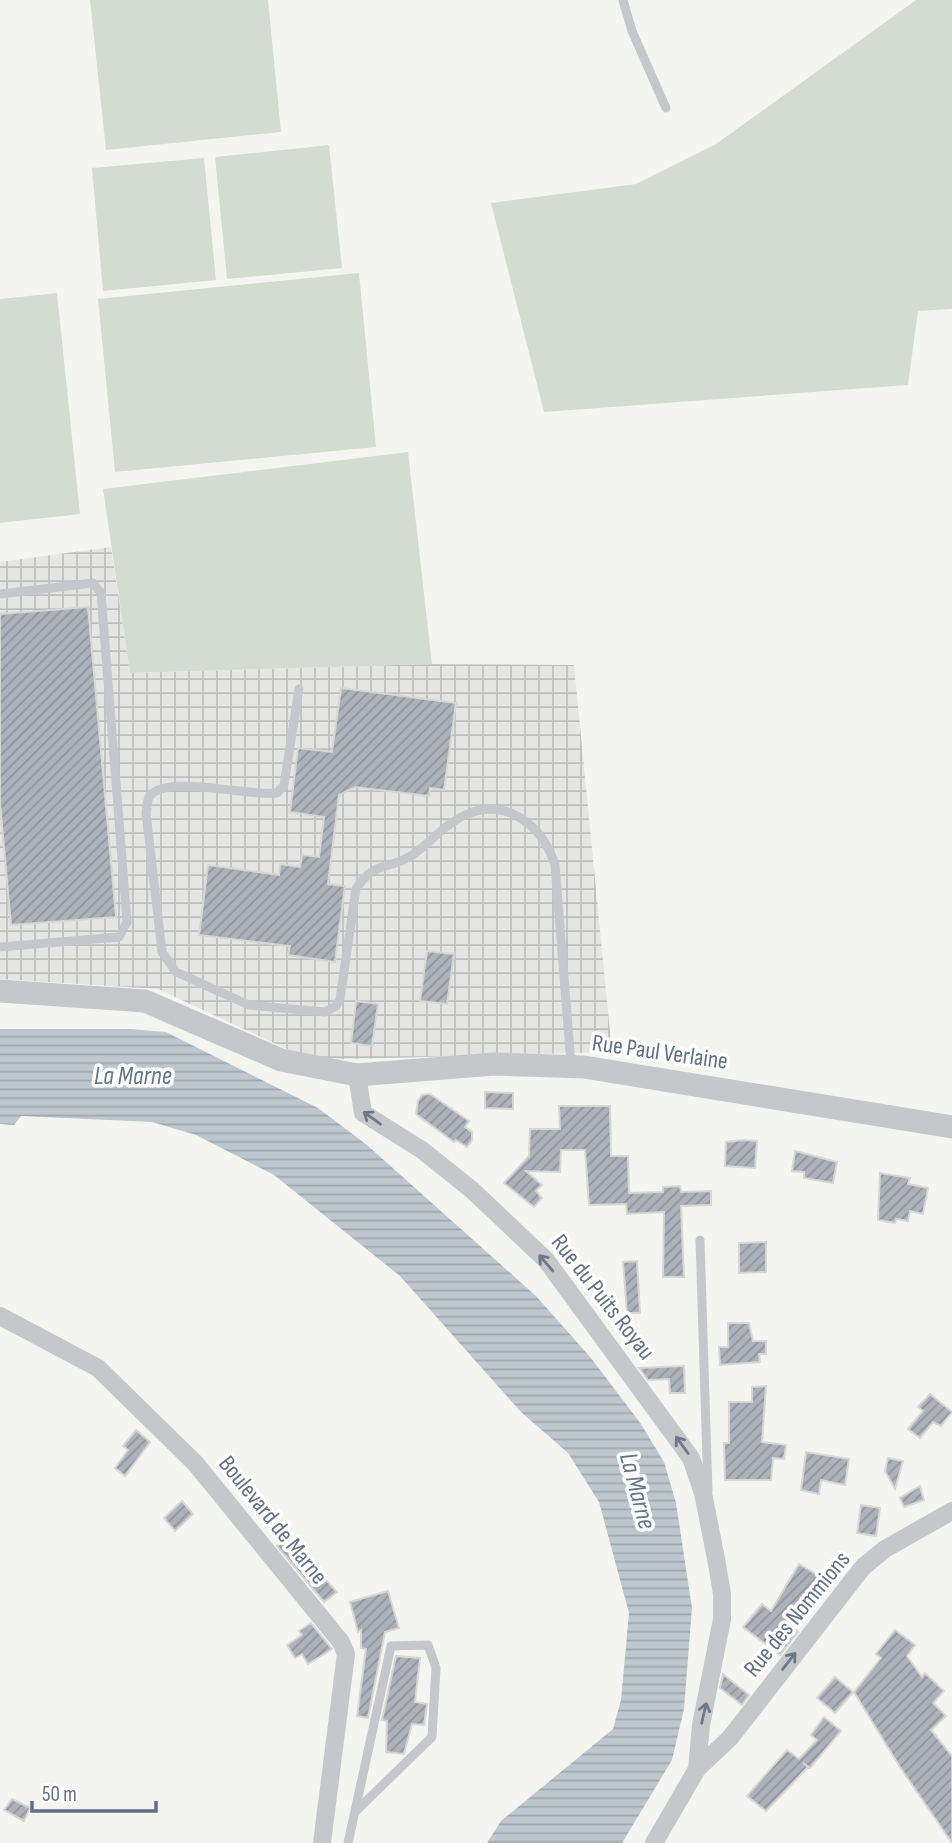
<svg xmlns="http://www.w3.org/2000/svg" width="952" height="1843" viewBox="0 0 952 1843" font-family="'Sofia Sans Condensed',sans-serif">
	<style>
		.industrial { fill: url(#industrial-grid) }
		.grass { fill: #d4dcd2 }
		.water { fill: url(#water-rules) }
		.building { fill: url(#building-hatch); stroke: #d6d6d4; stroke-width: 2 }
		.lines { fill: none; stroke-linecap: round; stroke-linejoin: round }
		.service { stroke: #c5c7cb; stroke-width: 9 }
		.minor { stroke: #c5c7cb; stroke-width: 18 }
		.tertiary { stroke: #c5c7cb; stroke-width: 23 }
		.oneway { stroke: #6d788a }
		.labels { text-anchor: middle; dominant-baseline: central; stroke-width: 7; stroke-linejoin: round; paint-order: stroke }
		.street-label { font-size: 24px; fill: #636f83; stroke: #fff }
		.water-label { font-size: 26px; font-style: italic; fill: #637787; stroke: #fff }
	</style>
	<defs>
		<pattern id="industrial-grid" width="8" height="8" patternUnits="userSpaceOnUse" patternTransform="scale(1.75)"><rect width="8" height="8" fill="#e5e6e4"/><path d="M0 4h8M4 0v8" fill="none" stroke="#bdbfbe"/></pattern>
		<pattern id="water-rules" width="6" height="5" patternUnits="userSpaceOnUse" patternTransform="scale(1.75)"><rect width="6" height="5" fill="#bfc7ce"/><path d="M0 2.5h6" fill="none" stroke="#9fa6ad"/></pattern>
		<pattern id="building-hatch" width="6" height="6" patternUnits="userSpaceOnUse" patternTransform="scale(1.75)"><rect width="6" height="6" fill="#adb2ba"/><path d="M-1 1l2-2M0 6l6-6M5 7l2-2" fill="none" stroke="#90959d"/></pattern>
	</defs>
	<rect width="100%" height="100%" fill="#f4f5f1"/>
	<path class="industrial" d="M 111,547 L 130,673 L 432,664 L 574,665 L 612,1052 L 310,1060 L 158,989 L 0,979 L 0,562 Z"/>
	<path class="grass" d="M 90,0 L 268,0 L 281,132 L 106,150 Z
		M 916,0 L 952,0 L 952,309 L 918,311 L 908,385 L 544,412 L 491,203 L 636,184 L 716,144 Z
		M 329,145 L 342,268 L 227,279 L 215,157 Z
		M 204,158 L 216,280 L 103,291 L 92,168 Z
		M 359,273 L 376,447 L 115,472 L 98,299 Z
		M 57,293 L 80,514 L 0,523 L 0,299 Z
		M 408,452 L 432,664 L 130,673 L 103,489 Z"/>
	<path class="water" d="M 0,1029 L 130,1029 L 166,1032 L 318,1108 L 367,1145 L 536,1296 L 591,1358 L 641,1424 L 664,1462 L 676,1503 L 692,1608 L 684,1709 L 672,1760 L 622,1843 L 487,1843 L 501,1821 L 613,1729 L 621,1700 L 629,1613 L 599,1502 L 568,1453 L 521,1412 L 400,1276 L 274,1175 L 196,1135 L 152,1122 L 21,1116 L 14,1125 L 0,1124 Z"/>
	<path class="building" d="M 88,607 L 116,917 L 11,925 L 0,803 L 0,614 Z
		M 341,688 L 456,703 L 444,790 L 430,788 L 429,796 L 355,787 L 339,795 L 328,884 L 345,886 L 335,962 L 288,955 L 290,946 L 199,935 L 208,865 L 279,875 L 280,864 L 300,867 L 302,855 L 319,857 L 324,817 L 290,812 L 298,748 L 332,752 Z
		M 427,951 L 454,954 L 447,1004 L 420,1001 Z
		M 356,1001 L 378,1004 L 372,1046 L 351,1043 Z
		M 485,1092 L 513,1093 L 513,1109 L 485,1108 Z
		M 430,1094 L 469,1121 L 465,1127 L 472,1132 L 472,1140 L 467,1147 L 456,1140 L 454,1142 L 416,1114 L 418,1101 L 422,1095 Z
		M 559,1106 L 610,1106 L 611,1156 L 628,1156 L 629,1193 L 663,1192 L 663,1187 L 680,1186 L 681,1192 L 711,1191 L 711,1205 L 681,1206 L 684,1277 L 663,1277 L 664,1212 L 627,1214 L 626,1204 L 589,1205 L 585,1150 L 561,1150 L 560,1172 L 526,1171 L 542,1185 L 536,1191 L 542,1198 L 534,1207 L 504,1183 L 529,1156 L 530,1129 L 560,1129 Z
		M 743,1140 L 757,1141 L 755,1168 L 725,1166 L 726,1142 Z
		M 795,1151 L 837,1162 L 833,1183 L 804,1178 L 804,1172 L 792,1171 Z
		M 880,1173 L 910,1178 L 908,1184 L 928,1188 L 923,1214 L 910,1211 L 908,1221 L 896,1219 L 895,1223 L 878,1220 Z
		M 766,1242 L 766,1272 L 739,1273 L 739,1243 Z
		M 637,1261 L 640,1313 L 627,1313 L 623,1262 Z
		M 728,1323 L 749,1323 L 753,1341 L 766,1341 L 766,1354 L 759,1354 L 760,1362 L 720,1365 L 719,1347 L 728,1347 Z
		M 684,1366 L 685,1393 L 670,1393 L 669,1379 L 648,1380 L 639,1368 Z
		M 766,1386 L 762,1442 L 786,1445 L 784,1459 L 773,1458 L 771,1480 L 725,1480 L 724,1443 L 729,1443 L 729,1402 L 752,1402 L 752,1387 Z
		M 930,1394 L 952,1412 L 941,1426 L 933,1422 L 920,1438 L 908,1429 L 923,1411 L 918,1407 Z
		M 136,1430 L 150,1442 L 125,1476 L 115,1468 L 128,1450 L 123,1446 Z
		M 806,1452 L 849,1459 L 845,1485 L 821,1480 L 819,1494 L 801,1490 Z
		M 888,1458 L 903,1461 L 895,1489 L 885,1471 Z
		M 920,1486 L 924,1500 L 904,1507 L 900,1498 Z
		M 182,1501 L 193,1514 L 175,1531 L 164,1518 Z
		M 861,1505 L 880,1508 L 876,1536 L 857,1533 Z
		M 288,1538 L 337,1592 L 324,1602 L 277,1546 Z
		M 799,1564 L 822,1578 L 792,1627 L 798,1632 L 780,1655 L 743,1627 L 762,1604 L 771,1611 Z
		M 388,1591 L 399,1628 L 385,1632 L 368,1718 L 357,1716 L 366,1649 L 361,1648 L 361,1630 L 358,1632 L 350,1602 Z
		M 311,1623 L 332,1649 L 308,1664 L 302,1654 L 295,1658 L 287,1645 L 302,1635 L 299,1631 Z
		M 895,1630 L 915,1645 L 907,1656 L 922,1677 L 925,1673 L 944,1691 L 933,1703 L 946,1716 L 931,1730 L 952,1756 L 952,1843 L 900,1767 L 854,1692 L 881,1658 L 876,1654 Z
		M 396,1656 L 420,1658 L 415,1702 L 427,1704 L 424,1725 L 412,1724 L 404,1754 L 386,1752 L 387,1721 L 382,1720 Z
		M 723,1674 L 749,1695 L 742,1705 L 720,1688 Z
		M 835,1677 L 853,1692 L 835,1713 L 817,1698 Z
		M 824,1717 L 841,1731 L 810,1768 L 803,1763 L 808,1767 L 766,1811 L 747,1796 L 787,1750 L 799,1759 L 817,1740 L 811,1735 Z
		M 12,1799 L 30,1808 L 24,1821 L 4,1810 Z"/>
	<g class="lines">
		<path class="service" d="M 623,0 L 632,31 L 666,108
			M 0,594 L 93,583 L 101,593 L 127,922 L 119,937 L 0,947
			M 299,689 L 284,785 L 277,793 C 250,797 164,773 149,797 C 147,801 147,809 146,813 L 162,952 L 176,972 L 249,1005 L 325,1012 L 336,1006 L 340,999 L 356,889 C 375,859 390,871 414,854 C 431,842 445,824 465,815 C 508,796 543,827 555,865 L 571,1064
			M 700,1240 L 708,1491
			M 348,1843 L 391,1646 L 428,1645 L 436,1668 L 432,1737 L 356,1811"/>
		<path class="minor" d="M 357,1075 L 363,1113 L 422,1150 L 472,1190 L 546,1260 L 691,1458 L 703,1493 L 717,1564 L 722,1594 L 722,1619 L 701,1725 L 697,1769 L 654,1843
			M 0,1316 L 98,1368 L 195,1463 L 341,1642 L 346,1654 L 322,1843
			M 697,1769 L 730,1738 L 863,1567 L 885,1549 L 952,1511"/>
		<path class="tertiary" d="M 0,991 L 145,1001 L 281,1060 L 357,1075 L 494,1064 L 584,1067 L 952,1127"/>
	</g>
	<defs><path id="oneway-shaft" d="M-6 0H5M1.5-3L5.5 0L1.5 3" fill="none" stroke-width="1.6" stroke-linecap="round" stroke-linejoin="round" transform="scale(1.75)"/></defs>
	<g class="oneway">
		<use href="#oneway-shaft" transform="translate(372 1118) rotate(-144)"/>
		<use href="#oneway-shaft" transform="translate(546 1263) rotate(-131)"/>
		<use href="#oneway-shaft" transform="translate(682 1445) rotate(-126)"/>
		<use href="#oneway-shaft" transform="translate(789 1661) rotate(-52)"/>
		<use href="#oneway-shaft" transform="translate(704 1713) rotate(-77)"/>
	</g>
	<g class="labels">
		<g class="street-label">
			<text transform="translate(660 1052) rotate(8)">Rue Paul Verlaine</text>
			<text transform="translate(603 1297) rotate(52)">Rue du Puits Royau</text>
			<text transform="translate(273 1520) rotate(51)">Boulevard de Marne</text>
			<text transform="translate(797 1614) rotate(-51)">Rue des Nommions</text>
		</g>
		<g class="water-label">
			<text x="133" y="1076">La Marne</text>
			<text transform="translate(637 1491) rotate(75)">La Marne</text>
		</g>
	</g>
	<path d="M32 1801v10h124v-10" fill="none" stroke="#636f83" stroke-width="3.5"/>
	<text x="42" y="1801" font-size="21" fill="#636f83" stroke="#ffffff" stroke-width="5" paint-order="stroke">50 m</text>
</svg>
